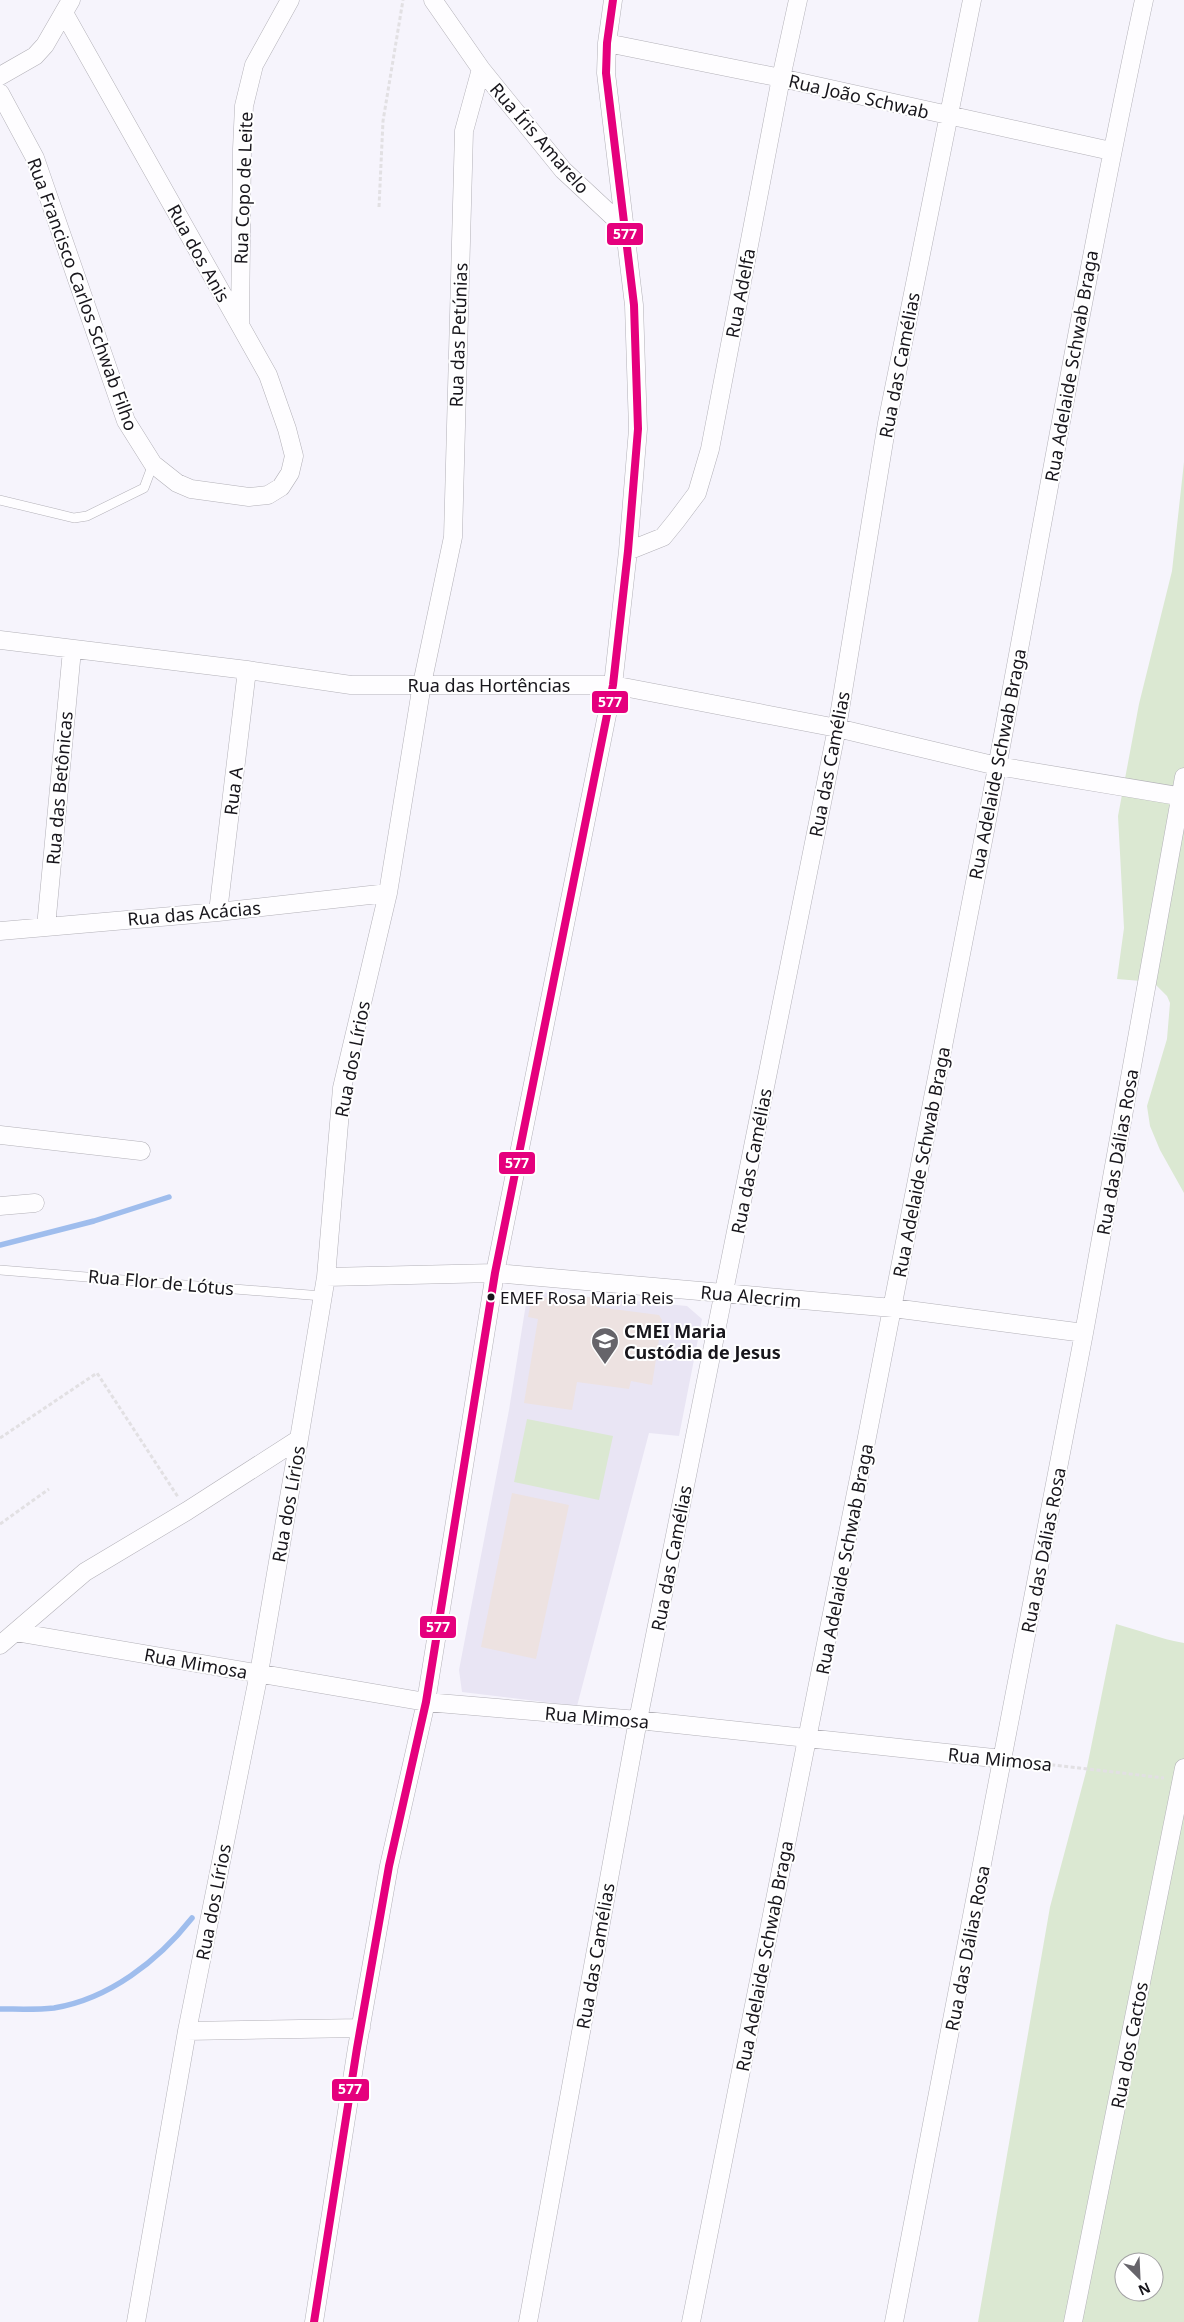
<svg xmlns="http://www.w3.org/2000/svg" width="1184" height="2322" viewBox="0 0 1184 2322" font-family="'Noto Sans',sans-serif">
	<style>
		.built { fill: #e9e5f4 }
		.green { fill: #dbe8d2; fill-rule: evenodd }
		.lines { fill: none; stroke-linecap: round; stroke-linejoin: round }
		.stream { stroke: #9fbded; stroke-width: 5.5 }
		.building { fill: #ede2e1 }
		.service-casing { stroke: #b3b1b8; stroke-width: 10 }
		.minor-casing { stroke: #b3b1b8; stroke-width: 19 }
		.path { stroke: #e2e0e3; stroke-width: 3; stroke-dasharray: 4 2.5; stroke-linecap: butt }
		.service { stroke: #fefdff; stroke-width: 9 }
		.minor { stroke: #fefdff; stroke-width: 18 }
		.bus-1-casing { stroke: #fff; stroke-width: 11 }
		.bus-1 { stroke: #e5007d; stroke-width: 8 }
		.bus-dot { fill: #18161c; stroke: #fff; stroke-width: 2 }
		.labels { text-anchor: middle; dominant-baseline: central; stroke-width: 4; stroke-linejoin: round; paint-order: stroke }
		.bus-label { font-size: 17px; fill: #18161c; stroke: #fff; text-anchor: start }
		.street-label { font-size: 18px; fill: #18161c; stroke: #fff }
		.poi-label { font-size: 18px; font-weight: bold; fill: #18161c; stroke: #fff; text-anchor: start }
		.line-badge { stroke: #fff; stroke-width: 2 }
		.badge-label { font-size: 14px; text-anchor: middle; font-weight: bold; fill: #fff }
	</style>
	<rect width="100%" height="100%" fill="#f6f4fc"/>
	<path class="built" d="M 528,1291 L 687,1306 L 702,1319 L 679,1436 L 649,1433 L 577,1706 L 462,1692 L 459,1670 L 509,1410 Z"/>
	<path class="green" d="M 1184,462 L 1184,1193 L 1160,1150 L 1150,1126 L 1147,1106 L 1167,1039 L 1170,1003 L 1167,996 L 1153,982 L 1117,979 L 1124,928 L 1118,816 L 1139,704 L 1172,571 Z
		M 527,1419 L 613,1436 L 599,1500 L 514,1482 Z
		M 1116,1624 C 1139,1630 1160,1639 1184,1643 L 1184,2322 L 978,2322 L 1050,1907 L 1086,1772 ZM 1124,2262 L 1154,2262 L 1154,2292 L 1124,2292 Z"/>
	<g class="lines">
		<path class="stream" d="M 0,1245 L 94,1221 L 169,1197
			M 0,2009 C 17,2009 36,2010 54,2008 C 109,1999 158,1961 192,1918"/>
	</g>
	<path class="building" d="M 560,1294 L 597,1298 L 597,1307 L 659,1315 L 662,1320 L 652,1385 L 631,1381 L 629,1389 L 577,1382 L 572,1410 L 524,1403 L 538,1319 L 528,1317 L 532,1296 L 559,1299 Z
		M 512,1493 L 569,1505 L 536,1659 L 481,1647 Z"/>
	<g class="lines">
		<g class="service-casing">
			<path id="service" d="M 0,500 L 74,518 L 87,516 L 144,488 L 153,464
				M 0,1270 L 322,1296"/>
		</g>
		<g class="minor-casing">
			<path id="minor" d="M 433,0 L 481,69 L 563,170 L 623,226
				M 607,43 L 781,78 L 1111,151
				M 0,76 L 35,56 L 45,45 L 71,0
				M 0,93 L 35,158 L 126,421 L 153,464 L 177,483 L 191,489 L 249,497 L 268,495 L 281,487 L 290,473 L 294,456 L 287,429 L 268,375 L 64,13
				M 240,324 L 242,149 L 244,106 L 254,65 L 290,0
				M 628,551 L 663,537 L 676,521 L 697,493 L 710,449 L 781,78 L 798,0
				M 0,640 L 247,670 L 351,685 L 613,685 L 837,728 L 997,766 L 1184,797
				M 218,912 L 247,670
				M 46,927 L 72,650
				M 0,931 L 218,912 L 388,893
				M 0,1135 L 141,1151
				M 0,1206 L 35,1203
				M 326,1277 L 495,1273 L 893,1308 L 1084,1333
				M 15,1632 L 426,1702 L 638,1720 L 1003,1759
				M 0,1645 L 85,1572 L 187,1511 L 299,1439
				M 187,2031 L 361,2028
				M 136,2322 L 187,2031 L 259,1673 L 299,1439 L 326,1277 L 342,1088 L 388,893 L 422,684 L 453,537 L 464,131 L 481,69
				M 314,2322 L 357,2048 L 389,1866 L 426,1702 L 495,1273 L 613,685 L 628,551 L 638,429 L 634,305 L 606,73 L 607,43 L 613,0
				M 528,2322 L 638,1720 L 837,728 L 887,423 L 972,0
				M 691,2322 C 790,1829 888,1335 983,841 C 1037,561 1084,279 1144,0
				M 894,2322 L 1084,1333 L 1184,777
				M 1073,2322 L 1184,1768"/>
		</g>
		<path class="path" d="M 379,207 L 383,121 L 403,0
			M 0,1438 L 97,1373 L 178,1497
			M 0,1524 L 49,1489
			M 1019,1761 L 1164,1778"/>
		<use href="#service" class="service"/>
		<use href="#minor" class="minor"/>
		<g class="bus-1-casing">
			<path id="bus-1" d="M 314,2322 L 357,2048 L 389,1866 L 426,1702 L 495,1273 L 613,685 L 628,551 L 638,429 L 634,305 L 606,73 L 607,43 L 613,0"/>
		</g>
		<use href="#bus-1" class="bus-1"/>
	</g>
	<defs>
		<g id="school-pin" transform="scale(1.4375)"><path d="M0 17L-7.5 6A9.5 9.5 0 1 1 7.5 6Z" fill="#66646a" stroke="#fff"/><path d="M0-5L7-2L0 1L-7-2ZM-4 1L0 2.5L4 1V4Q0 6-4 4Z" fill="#fff"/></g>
	</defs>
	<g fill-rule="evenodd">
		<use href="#school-pin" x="605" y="1341"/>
	</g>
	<circle class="bus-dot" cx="491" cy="1297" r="4.5"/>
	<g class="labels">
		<g class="bus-label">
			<text x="500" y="1297">EMEF Rosa Maria Reis</text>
		</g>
		<g class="street-label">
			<text transform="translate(859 96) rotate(13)">Rua João Schwab</text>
			<text transform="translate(540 138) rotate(49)">Rua Íris Amarelo</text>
			<text transform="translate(243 188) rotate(-88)">Rua Copo de Leite</text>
			<text transform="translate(199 253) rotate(61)">Rua dos Anis</text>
			<text transform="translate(740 293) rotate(-79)">Rua Adelfa</text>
			<text transform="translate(83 294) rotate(70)">Rua Francisco Carlos Schwab Filho</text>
			<text transform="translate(458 335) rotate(-88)">Rua das Petúnias</text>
			<text transform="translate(899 365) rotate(-79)">Rua das Camélias</text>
			<text transform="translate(1071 366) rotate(-80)">Rua Adelaide Schwab Braga</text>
			<text x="489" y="685">Rua das Hortências</text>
			<text transform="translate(829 764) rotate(-79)">Rua das Camélias</text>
			<text transform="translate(997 764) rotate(-79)">Rua Adelaide Schwab Braga</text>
			<text transform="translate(59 788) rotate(-85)">Rua das Betônicas</text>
			<text transform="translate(233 791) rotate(-83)">Rua A</text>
			<text transform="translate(194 913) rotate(-5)">Rua das Acácias</text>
			<text transform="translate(352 1059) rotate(-79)">Rua dos Lírios</text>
			<text transform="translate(1117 1152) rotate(-80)">Rua das Dálias Rosa</text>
			<text transform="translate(751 1161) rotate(-79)">Rua das Camélias</text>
			<text transform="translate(921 1162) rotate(-79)">Rua Adelaide Schwab Braga</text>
			<text transform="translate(161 1282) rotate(5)">Rua Flor de Lótus</text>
			<text transform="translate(751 1296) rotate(5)">Rua Alecrim</text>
			<text transform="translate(288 1504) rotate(-80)">Rua dos Lírios</text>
			<text transform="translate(1043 1550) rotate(-79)">Rua das Dálias Rosa</text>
			<text transform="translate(671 1558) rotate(-79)">Rua das Camélias</text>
			<text transform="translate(844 1559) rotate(-79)">Rua Adelaide Schwab Braga</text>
			<text transform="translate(196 1663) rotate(10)">Rua Mimosa</text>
			<text transform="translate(597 1717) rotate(5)">Rua Mimosa</text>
			<text transform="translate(1000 1759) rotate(6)">Rua Mimosa</text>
			<text transform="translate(213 1902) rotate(-79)">Rua dos Lírios</text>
			<text transform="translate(967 1948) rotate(-79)">Rua das Dálias Rosa</text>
			<text transform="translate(595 1956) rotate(-80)">Rua das Camélias</text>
			<text transform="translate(764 1956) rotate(-79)">Rua Adelaide Schwab Braga</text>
			<text transform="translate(1129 2045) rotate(-79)">Rua dos Cactos</text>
		</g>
		<g class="poi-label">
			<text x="624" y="1331">CMEI Maria<tspan x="624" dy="21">Custódia de Jesus</tspan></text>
		</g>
	</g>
	<g class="line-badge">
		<rect x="606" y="222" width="38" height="24" rx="5" fill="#e5007d"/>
		<rect x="591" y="690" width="38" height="24" rx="5" fill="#e5007d"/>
		<rect x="498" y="1151" width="38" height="24" rx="5" fill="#e5007d"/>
		<rect x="419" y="1615" width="38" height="24" rx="5" fill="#e5007d"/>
		<rect x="331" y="2078" width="39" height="24" rx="5" fill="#e5007d"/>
	</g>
	<g class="badge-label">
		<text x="625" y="239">577</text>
		<text x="610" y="707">577</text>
		<text x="517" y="1168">577</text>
		<text x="438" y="1632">577</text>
		<text x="350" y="2094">577</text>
	</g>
	<g transform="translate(1139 2277) rotate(156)"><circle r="24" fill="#ffffff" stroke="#a3a2a4"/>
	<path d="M0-4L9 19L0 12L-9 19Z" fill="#66646a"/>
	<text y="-8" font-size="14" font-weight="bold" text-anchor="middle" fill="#18161c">N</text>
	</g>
</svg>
